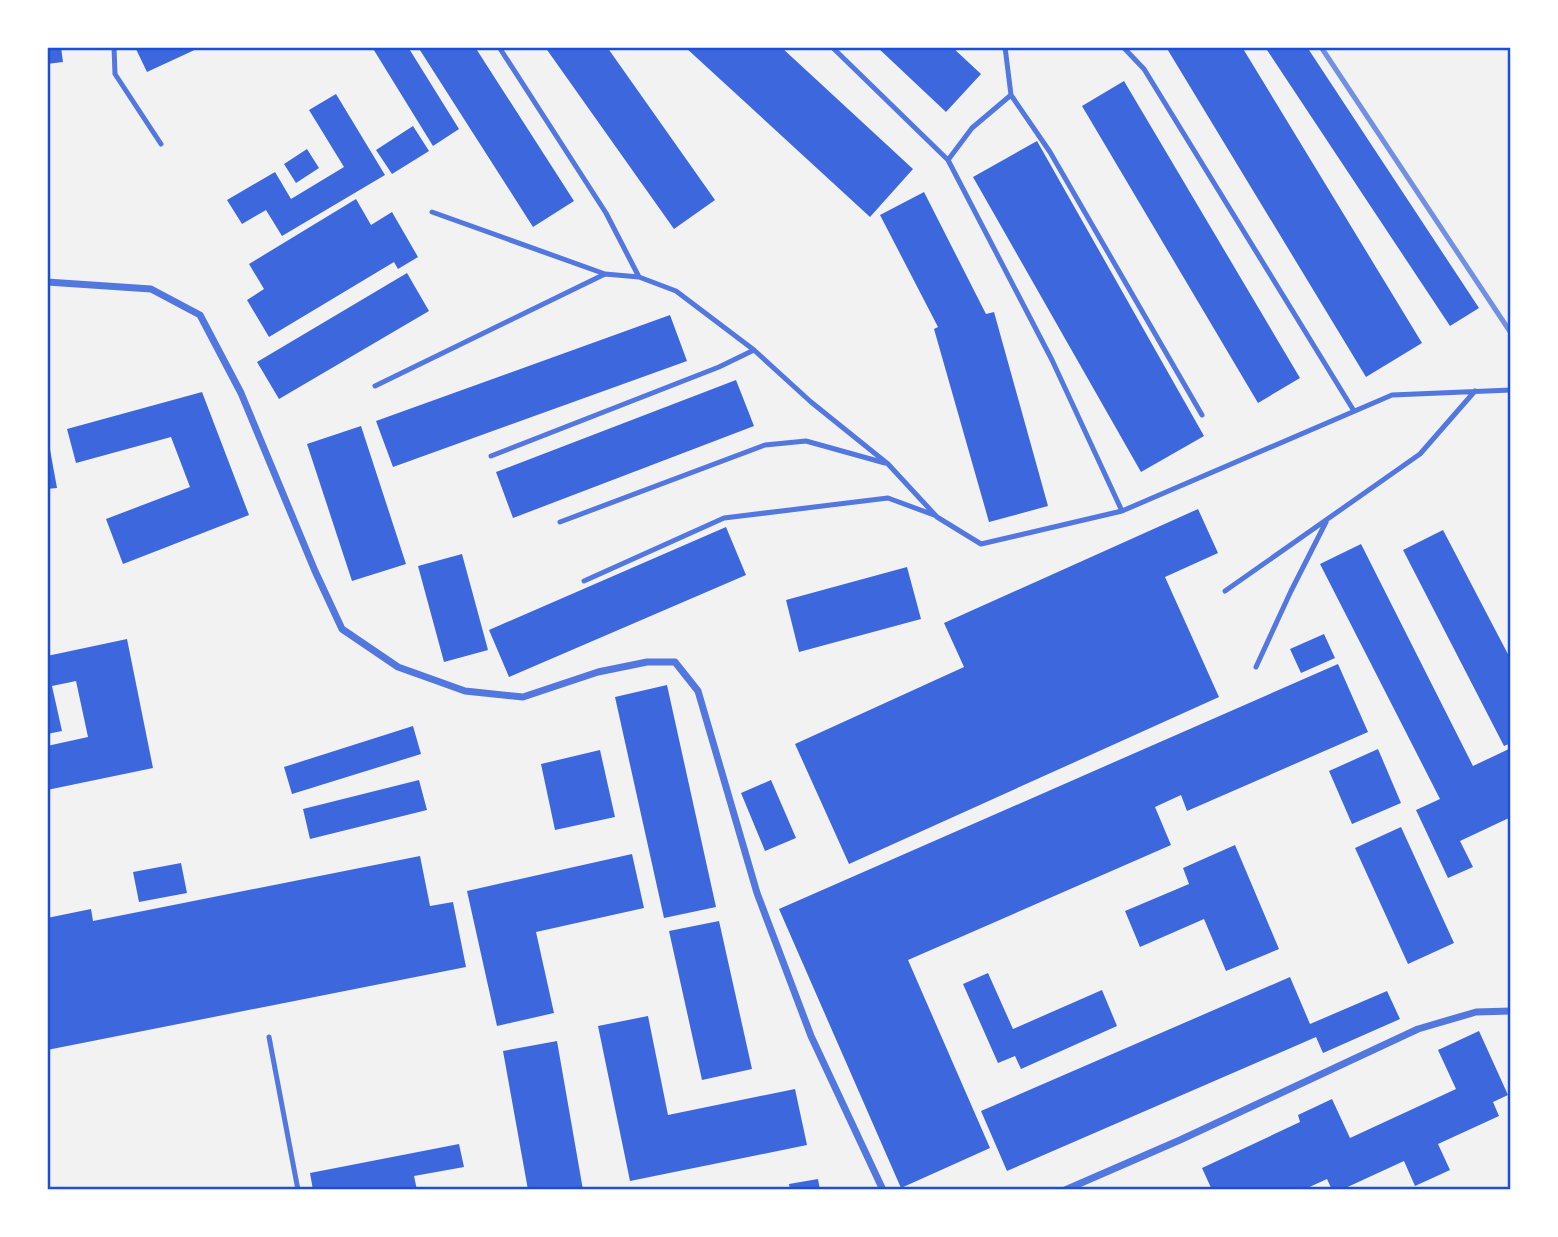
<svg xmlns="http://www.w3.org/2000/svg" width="1558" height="1237" viewBox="0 0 1558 1237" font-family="Lato,sans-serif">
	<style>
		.building { fill: #3d67dc }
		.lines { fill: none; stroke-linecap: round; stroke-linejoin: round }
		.service { stroke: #5277de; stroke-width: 5 }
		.minor { stroke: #5277de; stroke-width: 7 }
		.rail { stroke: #7290e2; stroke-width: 5 }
		.neatline { fill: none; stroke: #1d4ed8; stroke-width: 2.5 }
	</style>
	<rect width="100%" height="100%" fill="#f2f2f2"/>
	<path class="building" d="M 47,47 L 61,47 L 63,62 L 47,64 Z
		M 135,47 L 201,47 L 147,72 Z
		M 372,47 L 408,47 L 459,129 L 433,146 Z
		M 418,47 L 475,47 L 574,201 L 533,227 Z
		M 545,47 L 607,47 L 715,200 L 674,229 Z
		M 685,47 L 781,47 L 913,169 L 870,217 Z
		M 877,47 L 952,47 L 981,74 L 946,112 Z
		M 1166,47 L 1242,47 L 1422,343 L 1366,377 Z
		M 1265,47 L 1307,47 L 1479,308 L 1450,326 Z
		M 1124,81 L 1300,378 L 1258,403 L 1082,106 Z
		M 336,94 L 385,175 L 282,236 L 266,210 L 242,224 L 227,200 L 275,172 L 291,199 L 344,167 L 309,110 Z
		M 413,126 L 429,151 L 392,174 L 376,150 Z
		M 1037,141 L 1204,436 L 1141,472 L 973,177 Z
		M 307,149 L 319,168 L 296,183 L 284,164 Z
		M 924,192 L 986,314 L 994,312 L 1048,506 L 989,522 L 934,329 L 938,327 L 880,215 Z
		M 356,199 L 371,225 L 392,212 L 418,257 L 398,269 L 394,262 L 269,337 L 247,300 L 264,289 L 249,264 Z
		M 407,273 L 429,311 L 279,399 L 257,362 Z
		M 670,315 L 687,361 L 393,467 L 376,421 Z
		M 736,380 L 754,426 L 513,518 L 496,472 Z
		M 202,392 L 249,515 L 123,564 L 106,519 L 190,487 L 171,437 L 76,463 L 67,429 Z
		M 361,426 L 406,564 L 352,581 L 307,444 Z
		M 47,444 L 49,444 L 57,488 L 47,489 Z
		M 1198,509 L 1218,553 L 1165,577 L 1219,697 L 849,864 L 795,744 L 964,667 L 944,623 Z
		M 726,527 L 746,575 L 509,677 L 489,630 Z
		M 1443,530 L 1511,660 L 1511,743 L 1504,746 L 1403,550 Z
		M 1361,544 L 1473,766 L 1511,748 L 1511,817 L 1460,841 L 1473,867 L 1448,878 L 1416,810 L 1440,799 L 1320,564 Z
		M 462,554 L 488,650 L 444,662 L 418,566 Z
		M 907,567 L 921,619 L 799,652 L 786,600 Z
		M 1324,634 L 1335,658 L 1301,673 L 1290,649 Z
		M 127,639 L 153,768 L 47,790 L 47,746 L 88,737 L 76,681 L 52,686 L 62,731 L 47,734 L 47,656 Z
		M 1338,664 L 1368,732 L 1187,811 L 1181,795 L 1155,807 L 1171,845 L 908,960 L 990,1148 L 901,1188 L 779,909 Z
		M 667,685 L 716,907 L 664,918 L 615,697 Z
		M 413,726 L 421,754 L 292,794 L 284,767 Z
		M 1378,749 L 1401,803 L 1352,824 L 1329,771 Z
		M 600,750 L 615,817 L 555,830 L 541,764 Z
		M 419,780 L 427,810 L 310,839 L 303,809 Z
		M 771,780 L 796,838 L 765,851 L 741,793 Z
		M 1401,827 L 1454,943 L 1408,964 L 1355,848 Z
		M 1235,845 L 1279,949 L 1226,971 L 1204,919 L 1140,947 L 1125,911 L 1189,884 L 1183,868 Z
		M 632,854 L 644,908 L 536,932 L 554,1013 L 497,1026 L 467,891 Z
		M 420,856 L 430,906 L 453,902 L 466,967 L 47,1050 L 47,918 L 91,909 L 93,921 Z
		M 181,863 L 187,893 L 139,902 L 133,872 Z
		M 719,921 L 752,1069 L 702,1080 L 669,931 Z
		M 988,973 L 1013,1029 L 1102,990 L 1117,1026 L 1021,1069 L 1015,1056 L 998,1063 L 963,984 Z
		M 1290,977 L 1310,1024 L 1387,991 L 1400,1019 L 1323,1053 L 1316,1037 L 1007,1171 L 981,1111 Z
		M 648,1016 L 668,1115 L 795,1089 L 807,1145 L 630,1181 L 598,1026 Z
		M 1479,1031 L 1508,1095 L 1493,1102 L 1499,1116 L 1438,1144 L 1450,1170 L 1415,1186 L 1404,1161 L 1341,1190 L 1332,1190 L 1327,1179 L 1303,1190 L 1212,1190 L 1202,1168 L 1300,1122 L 1298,1115 L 1332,1099 L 1350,1138 L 1456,1089 L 1438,1050 Z
		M 557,1041 L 583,1190 L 528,1190 L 503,1051 Z
		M 459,1144 L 464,1167 L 414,1176 L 417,1190 L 313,1190 L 310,1173 Z
		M 818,1179 L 820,1190 L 790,1190 L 789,1184 Z"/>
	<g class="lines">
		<path class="service" d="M 114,47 L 115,74 L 161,144
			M 499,47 L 606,213 L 639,277
			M 832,47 L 948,160 L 1052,360 L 1122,511
			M 1123,47 L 1144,69 L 1354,411
			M 1011,95 L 1050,152 L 1202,415
			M 948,160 L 972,128 L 1011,95 L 1005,47
			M 432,212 L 605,274
			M 375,386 L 605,274 L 639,277 L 676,291 L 754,350 L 811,402 L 888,464 L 937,517 L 981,544 L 1122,511 L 1392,395 L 1511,390
			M 491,456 L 719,367 L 754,350
			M 560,522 L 765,445 L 806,441 L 885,463
			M 584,581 L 724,518 L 888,498 L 934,515
			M 1225,591 L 1420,454 L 1475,391
			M 1256,667 L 1291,591 L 1326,522
			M 269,1037 L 298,1190"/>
		<path class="minor" d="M 47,282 L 151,289 L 200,315 L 241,393 L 315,571 L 342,629 L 398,667 L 465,691 L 523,697 L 598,672 L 647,662 L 675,662 L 698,691 L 757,893 L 811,1036 L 883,1190
			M 1065,1190 L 1180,1140 L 1418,1029 L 1476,1012 L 1511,1011"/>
		<path class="rail" d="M 1321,47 L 1511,333"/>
	</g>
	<rect width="1558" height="1237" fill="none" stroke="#ffffff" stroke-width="98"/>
	<rect x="49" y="49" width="1460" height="1139" class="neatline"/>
</svg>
